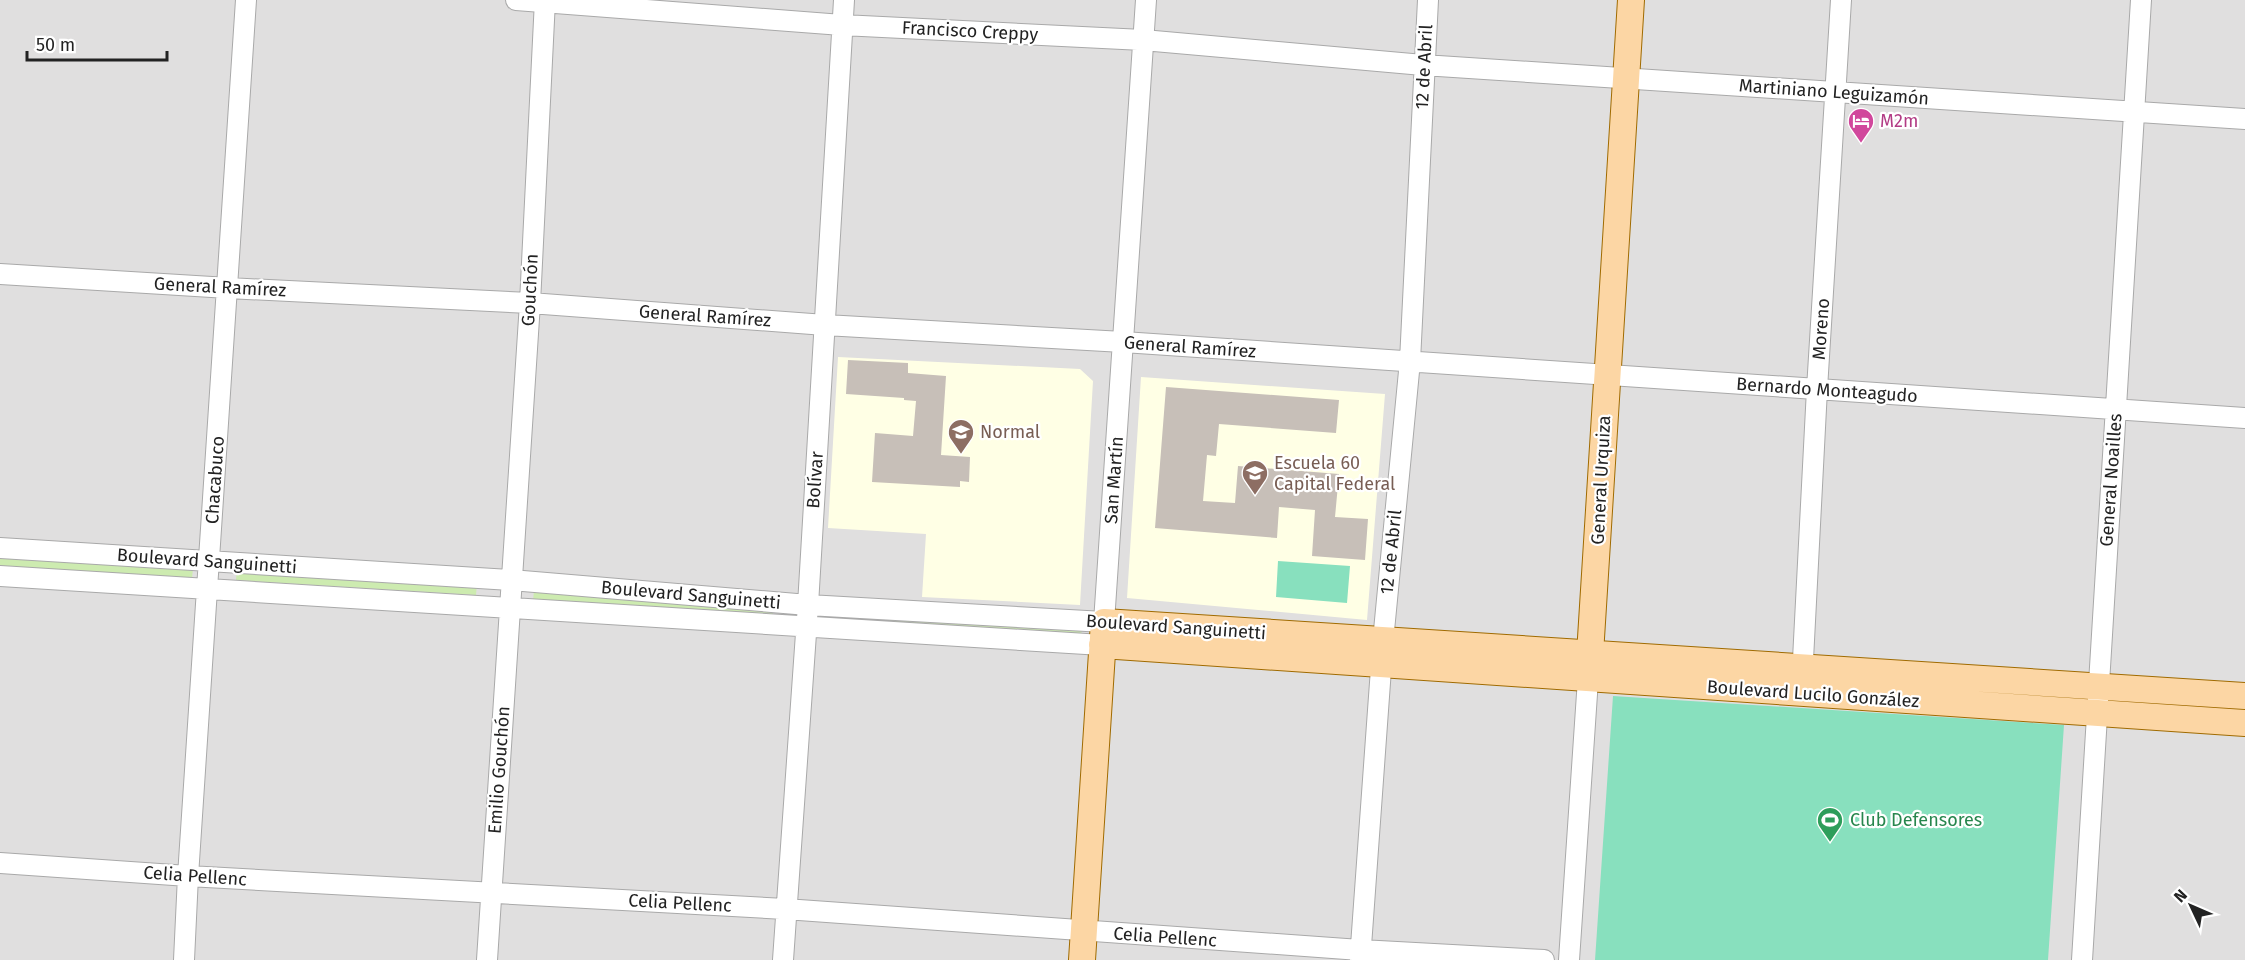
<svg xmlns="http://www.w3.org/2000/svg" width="2245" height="960" viewBox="0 0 2245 960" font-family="'Fira Sans',sans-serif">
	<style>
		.residential { fill: #e0dfdf }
		.education { fill: #ffffe5 }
		.grass { fill: #cdebb0 }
		.pitch { fill: #88e0be }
		.building { fill: #c7bfb8 }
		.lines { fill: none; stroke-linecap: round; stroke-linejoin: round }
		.minor-casing { stroke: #a9a9a9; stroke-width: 22 }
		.major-casing { stroke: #a06b00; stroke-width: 28 }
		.minor { stroke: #fff; stroke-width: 20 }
		.major { stroke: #fcd6a4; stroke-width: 26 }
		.labels { text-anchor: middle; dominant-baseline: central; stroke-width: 4.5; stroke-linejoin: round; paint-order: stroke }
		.street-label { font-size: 18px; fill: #222; stroke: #fff }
		.hotel-label { font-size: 18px; fill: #b23c85; stroke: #fff; text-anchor: start }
		.education-label { font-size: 18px; fill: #785e54; stroke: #fff; text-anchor: start }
		.leisure-label { font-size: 18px; fill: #27864d; stroke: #fff; text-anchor: start }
	</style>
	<rect width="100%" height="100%" fill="#f2efe9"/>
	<path class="residential" d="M 0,0 L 2245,0 L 2245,960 L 0,960 Z"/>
	<path class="education" d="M 838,357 L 1080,369 L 1093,381 L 1080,605 L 922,597 L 926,534 L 828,528 Z
		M 1141,377 L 1385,394 L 1367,620 L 1127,598 Z"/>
	<path class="grass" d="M 0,556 L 193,568 L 192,579 L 0,567 Z
		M 237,569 L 477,584 L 476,595 L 236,580 Z
		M 534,590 L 773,606 L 773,616 L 533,601 Z
		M 842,612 L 1082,627 L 1081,638 L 841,623 Z"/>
	<path class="pitch" d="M 1278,561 L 1350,566 L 1347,603 L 1276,597 Z
		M 1613,696 L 2064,725 L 2048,960 L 1595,960 Z"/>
	<path class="building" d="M 848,360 L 908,363 L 908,373 L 946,376 L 941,455 L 970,457 L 969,482 L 960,481 L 960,487 L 872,482 L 875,433 L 913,436 L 916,401 L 904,400 L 904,398 L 846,394 Z
		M 1166,387 L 1339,400 L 1336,433 L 1219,424 L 1216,456 L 1207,455 L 1203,501 L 1235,503 L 1238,466 L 1339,474 L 1335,517 L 1368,519 L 1365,560 L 1312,556 L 1315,510 L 1279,507 L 1277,538 L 1155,528 Z"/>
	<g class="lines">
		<g class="minor-casing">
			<path id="minor" d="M 516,0 L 842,25 L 1143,40 L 1423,65 L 2245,119
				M 0,274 L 228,288 L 530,303 L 825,325 L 1123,342 L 2245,418
				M 0,548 L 511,580 L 808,605 L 1104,622 L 1146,0
				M 0,576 L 1102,645
				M 1802,679 L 1817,389 L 1841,0
				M 0,863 L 188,876 L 785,909 L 1360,950 L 1544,960
				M 184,960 L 188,876 L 246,0
				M 487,960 L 530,303 L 545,0
				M 783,960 L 808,605 L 844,0
				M 1360,960 L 1383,641 L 1410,361 L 1428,0
				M 1569,960 L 1588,679
				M 2082,960 L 2141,0"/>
		</g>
		<g class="major-casing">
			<path id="major" d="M 1102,645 L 2245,723
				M 1589,670 L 1631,0
				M 1082,960 L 1104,622 L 2245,696"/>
		</g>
		<use href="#minor" class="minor"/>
		<use href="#major" class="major"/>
	</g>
	<defs>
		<g id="hotel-pin" transform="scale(1.35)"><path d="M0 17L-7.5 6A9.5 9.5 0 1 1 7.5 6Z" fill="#d1479c" stroke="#fff"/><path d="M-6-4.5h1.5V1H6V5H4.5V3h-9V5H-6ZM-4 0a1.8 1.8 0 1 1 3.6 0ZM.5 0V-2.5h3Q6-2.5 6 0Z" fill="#fff"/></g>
		<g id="school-pin" transform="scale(1.35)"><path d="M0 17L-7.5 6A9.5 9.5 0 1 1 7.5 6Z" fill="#8d6e63" stroke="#fff"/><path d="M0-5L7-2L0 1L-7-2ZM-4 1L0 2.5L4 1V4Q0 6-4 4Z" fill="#fff"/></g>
		<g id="stadium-pin" transform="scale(1.35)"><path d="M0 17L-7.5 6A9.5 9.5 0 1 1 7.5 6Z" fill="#2e9e5b" stroke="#fff"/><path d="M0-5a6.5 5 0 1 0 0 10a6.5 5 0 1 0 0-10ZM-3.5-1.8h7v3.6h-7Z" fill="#fff"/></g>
	</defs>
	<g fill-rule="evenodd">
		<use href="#hotel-pin" x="1861" y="121"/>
		<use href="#school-pin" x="961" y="432"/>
		<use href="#school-pin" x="1255" y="473"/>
		<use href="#stadium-pin" x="1830" y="820"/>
	</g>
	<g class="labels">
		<g class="street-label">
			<text transform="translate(970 31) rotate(3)">Francisco Creppy</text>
			<text transform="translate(1424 67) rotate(-87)">12 de Abril</text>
			<text transform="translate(1834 92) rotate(4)">Martiniano Leguizamón</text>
			<text transform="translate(220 287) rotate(3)">General Ramírez</text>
			<text transform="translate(530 290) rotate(-87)">Gouchón</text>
			<text transform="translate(705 316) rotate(4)">General Ramírez</text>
			<text transform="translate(1821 329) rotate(-86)">Moreno</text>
			<text transform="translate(1190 347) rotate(4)">General Ramírez</text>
			<text transform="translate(1827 390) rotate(4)">Bernardo Monteagudo</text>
			<text transform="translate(215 480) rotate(-86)">Chacabuco</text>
			<text transform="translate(815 480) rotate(-86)">Bolívar</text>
			<text transform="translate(1114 480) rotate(-86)">San Martín</text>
			<text transform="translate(1601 480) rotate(-87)">General Urquiza</text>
			<text transform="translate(2111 480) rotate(-86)">General Noailles</text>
			<text transform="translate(1391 552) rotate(-84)">12 de Abril</text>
			<text transform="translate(207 561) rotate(4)">Boulevard Sanguinetti</text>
			<text transform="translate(691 595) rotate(5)">Boulevard Sanguinetti</text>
			<text transform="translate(1176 627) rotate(4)">Boulevard Sanguinetti</text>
			<text transform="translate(1813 694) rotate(4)">Boulevard Lucilo González</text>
			<text transform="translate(499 770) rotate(-86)">Emilio Gouchón</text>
			<text transform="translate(195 876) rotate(4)">Celia Pellenc</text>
			<text transform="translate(680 903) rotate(3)">Celia Pellenc</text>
			<text transform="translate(1165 937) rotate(4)">Celia Pellenc</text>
		</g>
		<g class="hotel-label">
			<text x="1880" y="121">M2m</text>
		</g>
		<g class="education-label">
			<text x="980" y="432">Normal</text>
			<text x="1274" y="463">Escuela 60<tspan x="1274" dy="21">Capital Federal</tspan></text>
		</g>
		<g class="leisure-label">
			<text x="1850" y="820">Club Defensores</text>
		</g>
	</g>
	<g transform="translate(2191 906) rotate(314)" stroke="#ffffff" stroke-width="4.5" paint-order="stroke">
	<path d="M0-4.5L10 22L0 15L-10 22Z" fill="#222222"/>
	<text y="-9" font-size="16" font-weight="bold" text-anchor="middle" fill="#222222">N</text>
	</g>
	<path d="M27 51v9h140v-9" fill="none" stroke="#222222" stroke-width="3"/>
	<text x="36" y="51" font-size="18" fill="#222222" stroke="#ffffff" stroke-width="4.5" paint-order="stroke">50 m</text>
</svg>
